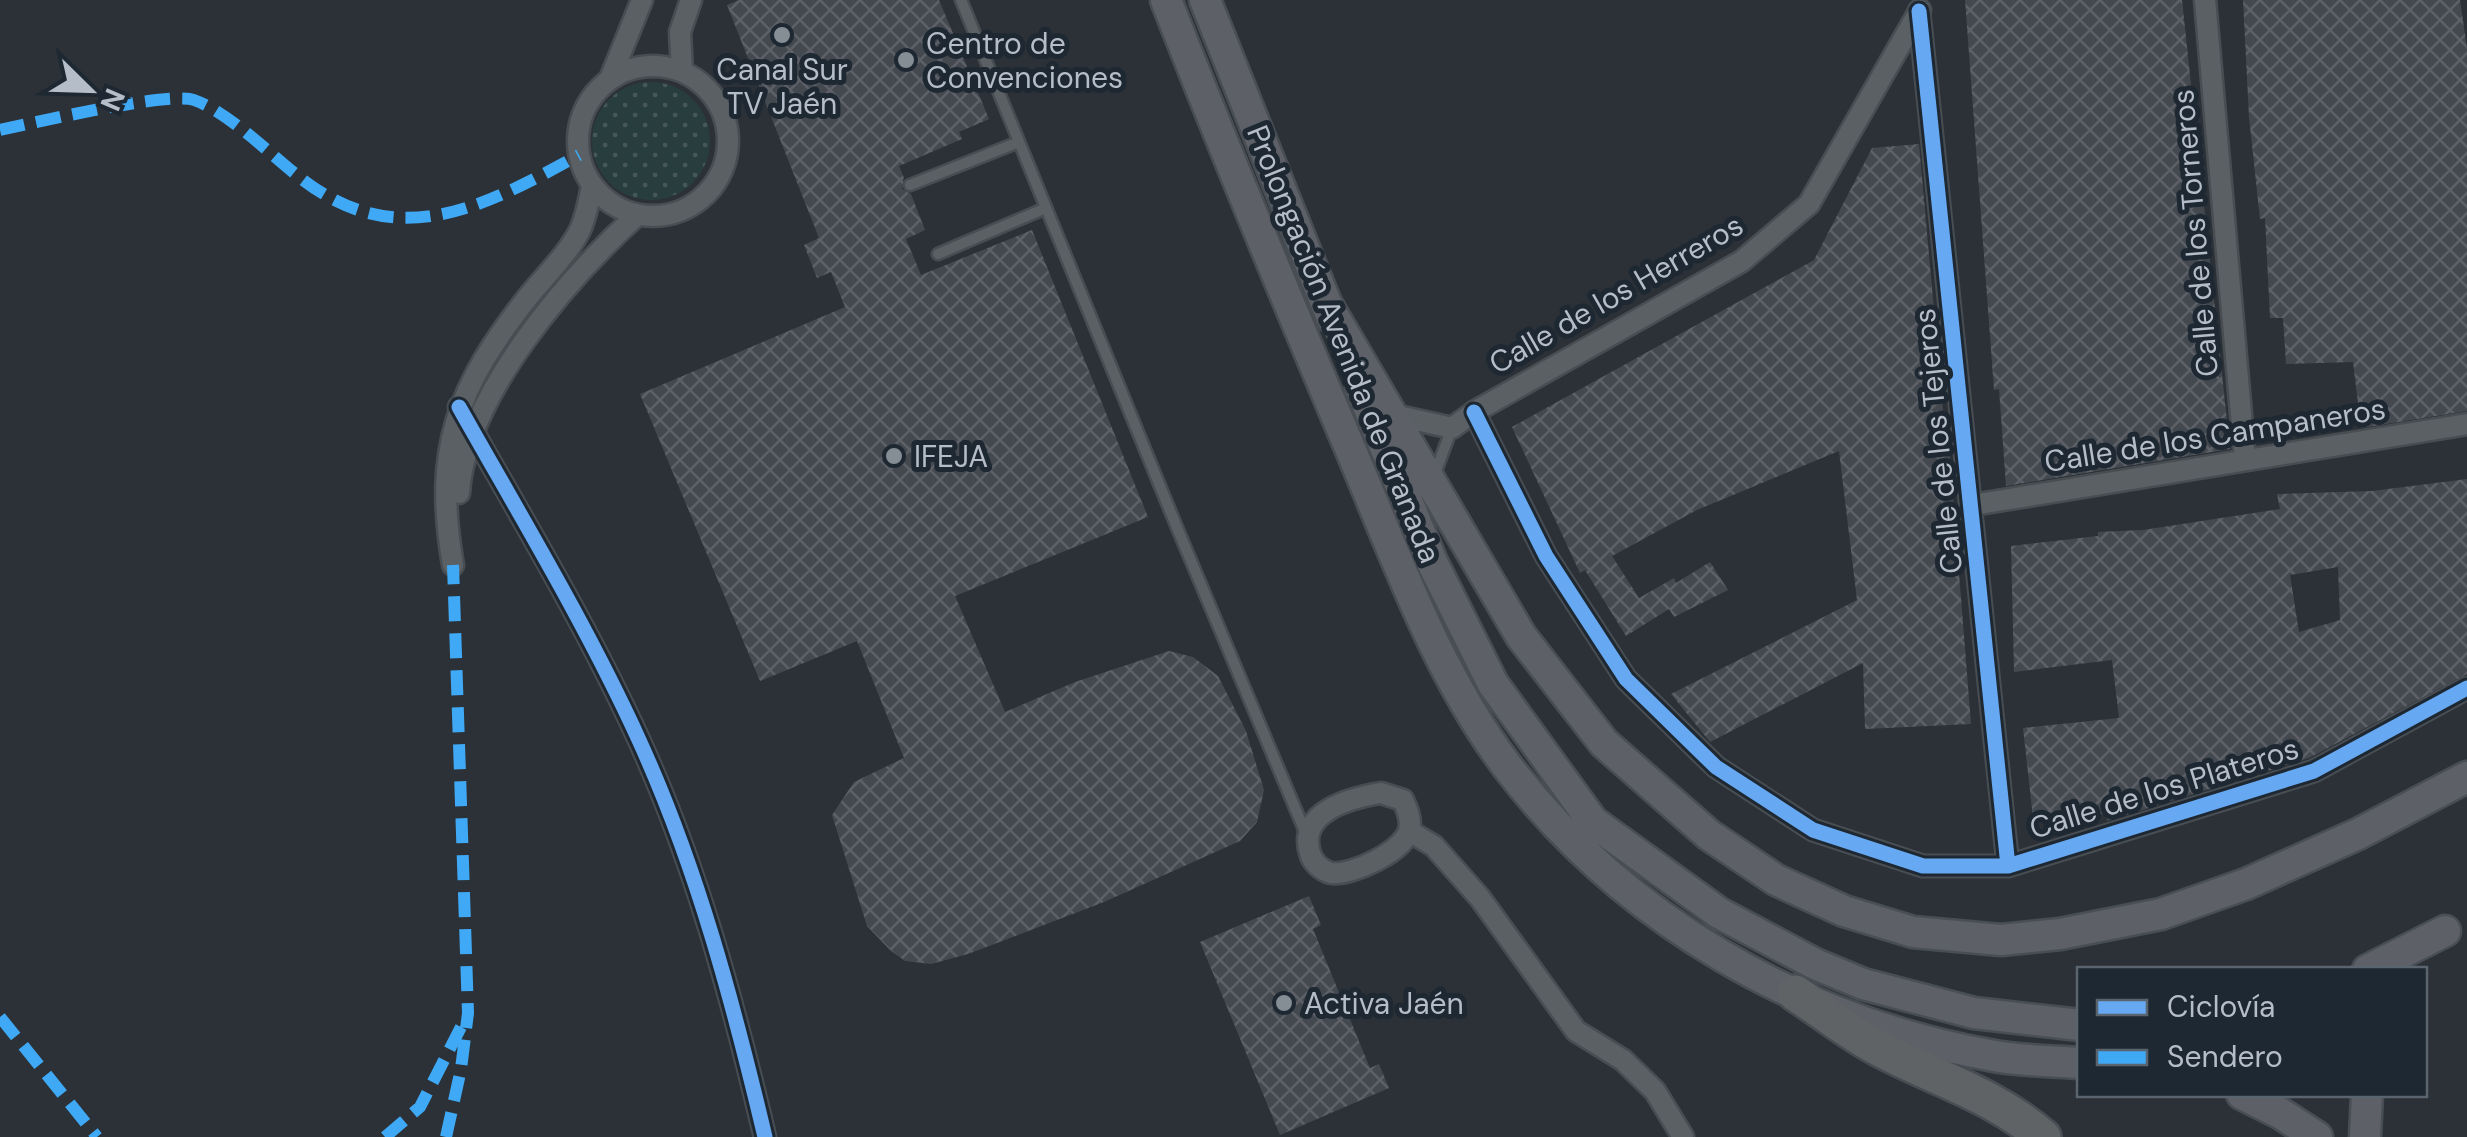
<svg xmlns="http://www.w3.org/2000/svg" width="2467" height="1137" viewBox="0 0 2467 1137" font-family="'DM Sans',sans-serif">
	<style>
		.grass { fill: url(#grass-dots) }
		.building { fill: url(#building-cross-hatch); fill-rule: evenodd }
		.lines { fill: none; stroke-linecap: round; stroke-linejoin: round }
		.lane-casing { stroke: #484d52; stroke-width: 15 }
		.street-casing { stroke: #484d52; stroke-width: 25 }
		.primary-casing { stroke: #484e54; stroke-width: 35 }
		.highway-casing { stroke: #484d53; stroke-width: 40 }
		.lane { stroke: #5b6065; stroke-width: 10 }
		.street { stroke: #5b6065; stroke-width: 20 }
		.primary { stroke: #5d6167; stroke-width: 30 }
		.highway { stroke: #5f6366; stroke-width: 35 }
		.quiet { stroke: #3fa9f5; stroke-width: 12; stroke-dasharray: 25 12; stroke-linecap: butt }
		.cycleway-casing { stroke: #1e2832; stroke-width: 21 }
		.cycleway { stroke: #66a8f1; stroke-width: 15 }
		.poi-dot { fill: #858d95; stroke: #1e2832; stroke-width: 4 }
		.labels { text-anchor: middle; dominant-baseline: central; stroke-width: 10; stroke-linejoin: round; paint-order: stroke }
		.poi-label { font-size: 30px; fill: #b5bec8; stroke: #1e2832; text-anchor: start }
		.street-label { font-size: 30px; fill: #b5bec8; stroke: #1e2832 }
	</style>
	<defs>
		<pattern id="grass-dots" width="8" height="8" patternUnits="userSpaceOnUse" patternTransform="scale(2.5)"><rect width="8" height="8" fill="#283d3e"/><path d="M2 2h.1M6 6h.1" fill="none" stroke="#455758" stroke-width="1.8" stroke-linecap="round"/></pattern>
		<pattern id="building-cross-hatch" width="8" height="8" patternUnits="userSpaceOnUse" patternTransform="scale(2.5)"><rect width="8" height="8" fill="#44494f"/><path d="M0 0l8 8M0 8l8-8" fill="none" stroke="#5d6167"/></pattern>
	</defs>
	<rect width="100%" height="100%" fill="#2b3137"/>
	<path class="grass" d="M592 141a59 59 0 1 1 118 0a59 59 0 1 1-118 0Z"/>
	<path class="building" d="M 739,0 L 939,0 L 989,119 L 959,132 L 962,139 L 899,166 L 904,178 L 902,189 L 911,194 L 925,230 L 906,239 L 921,275 L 1032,230 L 1148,517 L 955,596 L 1005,712 L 1075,682 L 1169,651 L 1193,657 L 1218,676 L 1246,731 L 1264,790 L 1257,822 L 1240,841 L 1104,902 L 968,954 L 931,964 L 905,961 L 890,950 L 867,926 L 832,815 L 854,782 L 904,758 L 857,641 L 760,681 L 640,394 L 845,307 L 831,272 L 817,278 L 804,245 L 819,238 L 727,5 Z
		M 1965,0 L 2182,0 L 2230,449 L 2006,486 L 1999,389 L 1994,390 Z
		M 2243,0 L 2460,0 L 2467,48 L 2467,411 L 2361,428 L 2353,362 L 2286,364 L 2283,318 L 2270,318 L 2265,218 L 2260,219 L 2249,117 Z
		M 1919,144 L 1943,410 L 1949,447 L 1971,724 L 1865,729 L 1863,663 L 1710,742 L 1671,694 L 1857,600 L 1839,451 L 1697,510 L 1612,556 L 1639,598 L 1674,578 L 1676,583 L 1710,562 L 1728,590 L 1674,617 L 1669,609 L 1626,636 L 1585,570 L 1580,573 L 1512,427 L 1814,260 L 1872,148 Z
		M 2467,479 L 2467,674 L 2309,758 L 2107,821 L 2106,814 L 2033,818 L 2023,728 L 2119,718 L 2112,660 L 2014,672 L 2011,546 L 2098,536 L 2098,532 L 2143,530 L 2280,509 L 2277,494 L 2372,491 ZM 2338,567 L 2340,620 L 2299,632 L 2290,575 Z
		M 1309,896 L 1321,925 L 1313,929 L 1370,1068 L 1379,1064 L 1389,1088 L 1280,1135 L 1200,942 Z"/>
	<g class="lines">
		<g class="lane-casing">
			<path id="lane" d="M 961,0 L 1178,530 L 1306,834
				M 910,185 L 1019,142
				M 938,254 L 1046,208
				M 1434,476 L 1452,428"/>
		</g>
		<g class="street-casing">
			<path id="street" d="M 2205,0 L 2245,460
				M 1919,11 L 2008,866
				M578 141a75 75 0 1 1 150 0a75 75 0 1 1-150 0Z
				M 682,71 L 680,32 L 691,0
				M 610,79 L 642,0
				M 459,407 C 521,517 587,626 639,740 C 697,867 733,1002 765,1137
				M 1474,412 L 1546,556 L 1626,679 L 1716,767 L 1813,830 L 1923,866 L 2008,866 L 2314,771 L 2467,688
				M 1394,415 L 1452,428 L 1474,412 L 1742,261 L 1809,204 L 1920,10
				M 459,493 C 465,396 567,279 637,215
				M 1973,505 L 2467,424
				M 453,565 C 433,449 457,387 528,297 C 545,276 568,254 580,230 C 586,217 589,201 592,186
				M 1381,793 L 1403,800 C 1407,809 1412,820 1409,830 C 1404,851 1352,876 1331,873 C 1322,871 1312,862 1310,853 C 1297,812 1350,798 1381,793 Z
				M 1409,831 L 1434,846 L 1480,898 L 1576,1031 L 1623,1060 L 1655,1091 L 1683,1137"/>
		</g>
		<g class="primary-casing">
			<path id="primary" d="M 1166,0 C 1223,146 1283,290 1344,434 C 1392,545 1434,669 1507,766 C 1623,919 1801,1021 1989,1055 C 2018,1061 2050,1061 2080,1063
				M 1205,0 L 1332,318
				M 1326,303 L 1521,636 L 1604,743 L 1709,835 L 1776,880 L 1844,911 L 1913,932 L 2001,940 L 2060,934 L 2161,914 L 2246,884 L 2358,834 L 2467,777
				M 1361,388 L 1432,562 L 1493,684 L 1593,822 L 1719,913 L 1815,964 L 1863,984 L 1974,1013 L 2080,1025
				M 2368,970 L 2445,931
				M 2242,1094 L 2280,1113 L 2317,1137
				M 2365,1137 L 2367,1094"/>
		</g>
		<g class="highway-casing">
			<path id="highway" d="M 1795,993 C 1821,1010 1846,1030 1873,1045 C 1932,1078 1989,1091 2043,1137"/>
		</g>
		<use href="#lane" class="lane"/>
		<use href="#street" class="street"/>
		<use href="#primary" class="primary"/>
		<use href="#highway" class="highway"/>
		<path class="quiet" d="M 0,130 C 33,123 170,91 194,100 C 228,112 270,154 298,176 C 396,255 484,207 579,155
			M 0,1017 L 97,1137
			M 385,1137 L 420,1107 L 461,1027
			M 446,1137 L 461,1069 L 468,1013 L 453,565"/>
		<g class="cycleway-casing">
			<path id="cycleway" d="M 1919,11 L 2008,866
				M 459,407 C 521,517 587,626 639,740 C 697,867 733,1002 765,1137
				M 1474,412 L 1546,556 L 1626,679 L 1716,767 L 1813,830 L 1923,866 L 2008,866 L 2314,771 L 2467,688"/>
		</g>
		<use href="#cycleway" class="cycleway"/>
	</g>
	<g class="poi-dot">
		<circle cx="782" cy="35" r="10"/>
		<circle cx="906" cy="60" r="10"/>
		<circle cx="894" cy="456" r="10"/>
		<circle cx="1284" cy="1003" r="10"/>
	</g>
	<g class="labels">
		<g class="poi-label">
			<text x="926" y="43">Centro de<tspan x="926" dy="34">Convenciones</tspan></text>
			<text x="782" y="69" text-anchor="middle">Canal Sur<tspan x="782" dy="34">TV Jaén</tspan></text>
			<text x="914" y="456">IFEJA</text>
			<text x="1304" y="1003">Activa Jaén</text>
		</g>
		<g class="street-label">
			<text transform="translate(2195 233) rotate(-95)">Calle de los Torneros</text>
			<text transform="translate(1616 294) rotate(-30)">Calle de los Herreros</text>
			<text transform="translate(1344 344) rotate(68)">Prolongación Avenida de Granada</text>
			<text transform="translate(2215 435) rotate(-9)">Calle de los Campaneros</text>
			<text transform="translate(1938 441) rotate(-96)">Calle de los Tejeros</text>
			<text transform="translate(2164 788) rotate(-17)">Calle de los Plateros</text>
		</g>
	</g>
	<rect x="2077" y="967" width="350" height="130" fill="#1e2832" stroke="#5a646e" stroke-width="2.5"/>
	<rect x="2097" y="1000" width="50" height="15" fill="#66a8f1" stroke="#5a646e" stroke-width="2.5"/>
	<text x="2167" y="1017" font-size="30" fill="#b5bec8">Ciclovía</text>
	<rect x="2097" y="1050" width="50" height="15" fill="#3fa9f5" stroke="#5a646e" stroke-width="2.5"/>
	<text x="2167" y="1067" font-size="30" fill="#b5bec8">Sendero</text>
	<g transform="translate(90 90) rotate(113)" stroke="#1e2832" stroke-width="8" paint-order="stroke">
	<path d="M0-8L18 38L0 25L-18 38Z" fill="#b5bec8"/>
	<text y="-15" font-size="28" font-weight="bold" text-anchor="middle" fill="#b5bec8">N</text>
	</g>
</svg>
